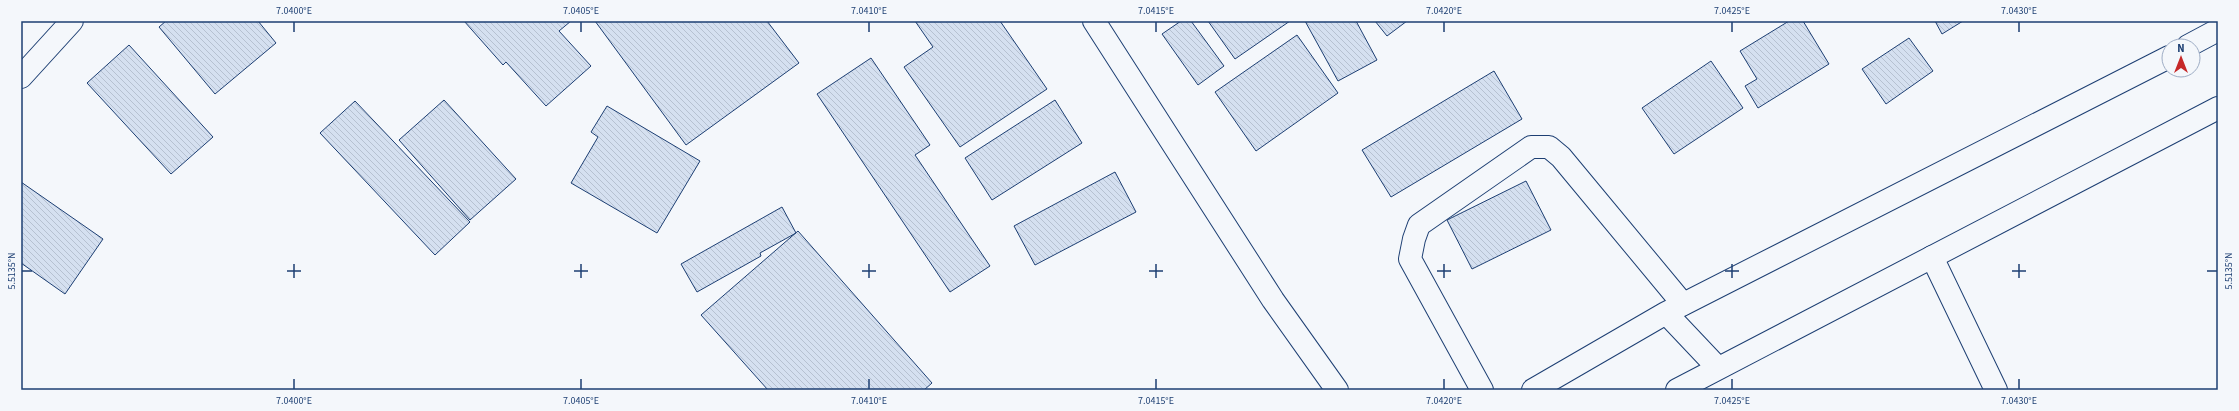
<svg xmlns="http://www.w3.org/2000/svg" width="2239" height="411" viewBox="0 0 2239 411" font-family="'Source Sans 3',sans-serif">
	<style>
		.building { fill: url(#building-back-hatch); stroke: #1d3f73 }
		.lines { fill: none; stroke-linecap: round; stroke-linejoin: round }
		.minor-casing { stroke: #1d3f73; stroke-width: 24 }
		.major-casing { stroke: #1d3f73; stroke-width: 24 }
		.minor { stroke: #f4f7fb; stroke-width: 22 }
		.major { stroke: #f4f7fb; stroke-width: 22 }
		.ticks { fill: none; stroke: #1d3f73; stroke-width: 1.5 }
		.neatline { fill: none; stroke: #1d3f73; stroke-width: 1.5 }
		.ticks-label { font-size: 10px; text-anchor: middle; fill: #1d3f73 }
	</style>
	<defs>
		<pattern id="building-back-hatch" width="6" height="6" patternUnits="userSpaceOnUse"><rect width="6" height="6" fill="#d5e0f0"/><path d="M-1 5l2 2M0 0l6 6M5-1l2 2" fill="none" stroke="#b6c1d1"/></pattern>
	</defs>
	<rect width="100%" height="100%" fill="#f4f7fb"/>
	<path class="building" d="M 166,21 L 258,21 L 276,43 L 215,94 L 159,27 Z
		M 464,21 L 571,21 L 559,31 L 591,66 L 546,106 L 506,62 L 503,65 Z
		M 595,21 L 767,21 L 799,63 L 686,145 Z
		M 915,21 L 1000,21 L 1047,89 L 960,147 L 904,67 L 933,47 Z
		M 1181,21 L 1191,21 L 1224,66 L 1198,85 L 1162,34 Z
		M 1208,21 L 1290,21 L 1235,59 Z
		M 1305,21 L 1356,21 L 1377,60 L 1338,81 Z
		M 1375,21 L 1407,21 L 1387,36 Z
		M 1789,21 L 1803,21 L 1829,64 L 1758,108 L 1745,86 L 1757,79 L 1740,51 Z
		M 1935,21 L 1963,21 L 1942,34 Z
		M 1297,35 L 1338,93 L 1256,151 L 1215,92 Z
		M 1909,38 L 1933,71 L 1886,104 L 1862,69 Z
		M 129,45 L 213,137 L 171,174 L 87,83 Z
		M 871,58 L 930,145 L 915,155 L 990,266 L 950,292 L 817,94 Z
		M 1711,61 L 1743,108 L 1674,154 L 1642,108 Z
		M 1494,71 L 1522,119 L 1391,197 L 1362,150 Z
		M 444,100 L 516,179 L 470,220 L 399,140 Z
		M 1055,100 L 1082,143 L 992,200 L 965,158 Z
		M 355,101 L 470,222 L 435,255 L 320,133 Z
		M 607,106 L 700,161 L 657,233 L 571,183 L 598,137 L 591,132 Z
		M 1115,172 L 1136,212 L 1035,265 L 1014,226 Z
		M 1526,181 L 1551,230 L 1472,269 L 1447,220 Z
		M 21,182 L 103,239 L 65,294 L 21,263 Z
		M 782,207 L 796,233 L 760,253 L 761,256 L 697,292 L 681,264 Z
		M 798,231 L 932,383 L 924,390 L 768,390 L 701,315 Z"/>
	<g class="lines">
		<g class="minor-casing">
			<path id="minor" d="M 1094,21 L 1273,300 L 1337,390
				M 21,77 L 72,21
				M 1932,257 L 1996,390
				M 1482,390 L 1410,259 L 1414,239 L 1419,225 L 1531,147 L 1549,147 L 1561,157 L 1683,304"/>
		</g>
		<g class="major-casing">
			<path id="major" d="M 2188,46 L 2218,30
				M 1666,313 L 1718,368
				M 1533,390 L 1666,313 L 2169,57
				M 1677,390 L 2218,108"/>
		</g>
		<use href="#minor" class="minor"/>
		<use href="#major" class="major"/>
	</g>
	<path class="ticks" d="M 294,22 L 294,32M 581,22 L 581,32M 869,22 L 869,32M 1156,22 L 1156,32M 1444,22 L 1444,32M 1732,22 L 1732,32M 2019,22 L 2019,32M 294,264 L 294,278M 581,264 L 581,278M 869,264 L 869,278M 1156,264 L 1156,278M 1444,264 L 1444,278M 1732,264 L 1732,278M 2019,264 L 2019,278M 22,271 L 32,271M 287,271 L 301,271M 574,271 L 588,271M 862,271 L 876,271M 1149,271 L 1163,271M 1437,271 L 1451,271M 1725,271 L 1739,271M 2012,271 L 2026,271M 2207,271 L 2217,271M 294,379 L 294,389M 581,379 L 581,389M 869,379 L 869,389M 1156,379 L 1156,389M 1444,379 L 1444,389M 1732,379 L 1732,389M 2019,379 L 2019,389"/>
	<rect width="2239" height="411" fill="none" stroke="#f4f7fb" stroke-width="44"/>
	<g transform="translate(2181 58)"><circle r="19" fill="#f4f7fb" stroke="#9eadc5"/>
	<path d="M0-3L7 15L0 10L-7 15Z" fill="#c62828"/>
	<text y="-6" font-size="11" font-weight="bold" text-anchor="middle" fill="#1d3f73">N</text>
	</g>
	<rect x="22" y="22" width="2195" height="367" class="neatline"/>
	<g class="ticks-label">
		<text x="294" y="14">7.0400°E</text>
		<text x="581" y="14">7.0405°E</text>
		<text x="869" y="14">7.0410°E</text>
		<text x="1156" y="14">7.0415°E</text>
		<text x="1444" y="14">7.0420°E</text>
		<text x="1732" y="14">7.0425°E</text>
		<text x="2019" y="14">7.0430°E</text>
		<text transform="translate(11 271) rotate(-90)" y="4">5.5135°N</text>
		<text transform="translate(2228 271) rotate(-90)" y="4">5.5135°N</text>
		<text x="294" y="404">7.0400°E</text>
		<text x="581" y="404">7.0405°E</text>
		<text x="869" y="404">7.0410°E</text>
		<text x="1156" y="404">7.0415°E</text>
		<text x="1444" y="404">7.0420°E</text>
		<text x="1732" y="404">7.0425°E</text>
		<text x="2019" y="404">7.0430°E</text>
	</g>
</svg>
